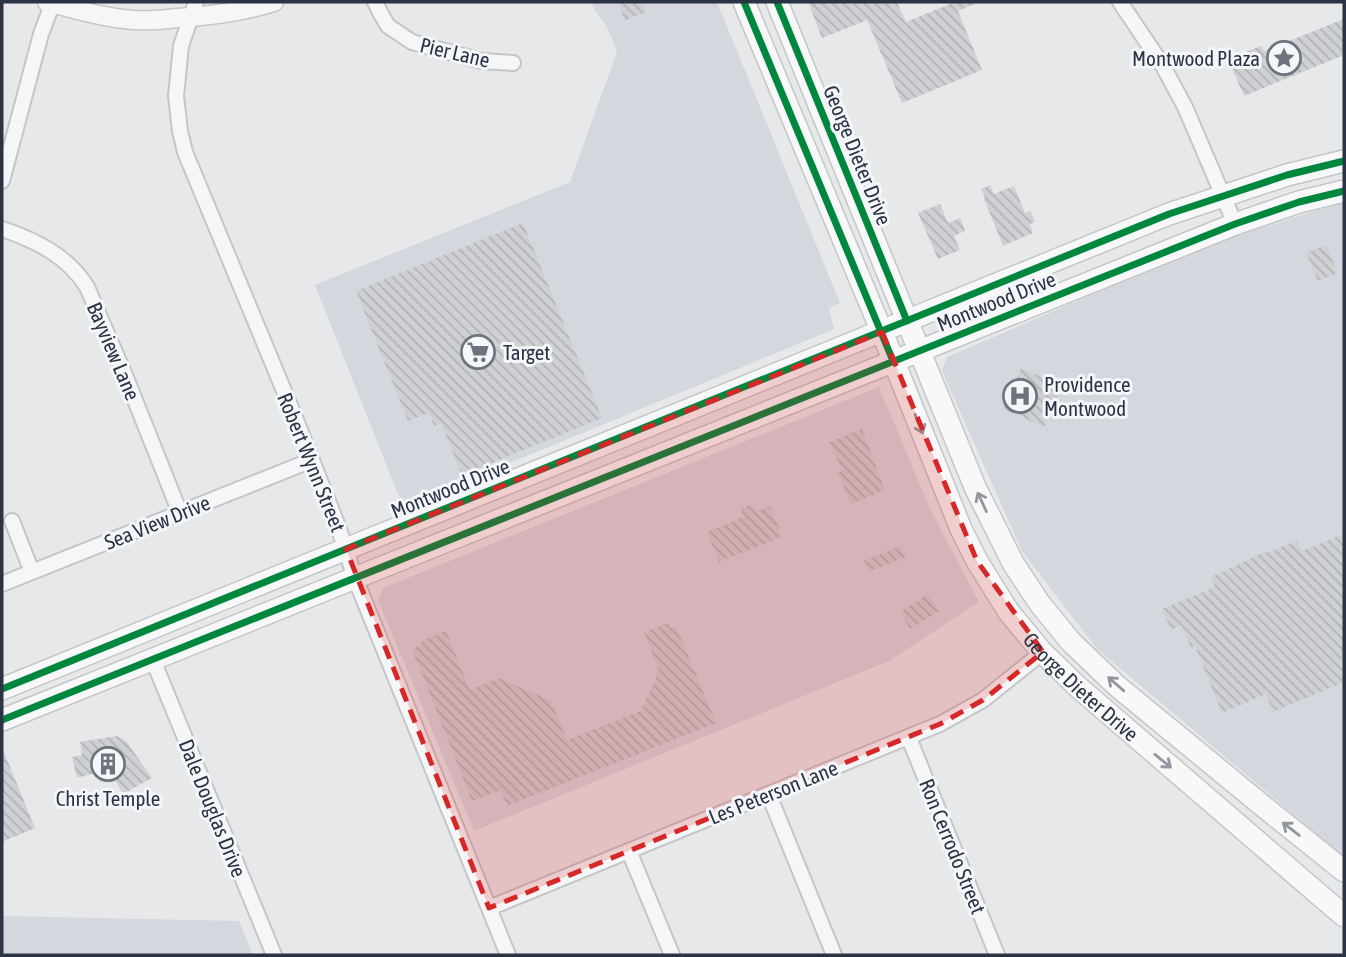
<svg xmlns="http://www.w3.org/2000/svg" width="1346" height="957" viewBox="0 0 1346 957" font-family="'Asap Condensed',sans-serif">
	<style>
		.built { fill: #d4d7dd }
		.building { fill: url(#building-back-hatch) }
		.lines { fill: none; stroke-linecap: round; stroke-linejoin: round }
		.minor-casing { stroke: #c4c6c8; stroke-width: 18 }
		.tertiary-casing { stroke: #c4c6c8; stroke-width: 21 }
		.secondary-casing { stroke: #c4c6c8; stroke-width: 24 }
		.minor { stroke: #f5f6f7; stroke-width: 14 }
		.tertiary { stroke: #f5f6f7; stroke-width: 18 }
		.secondary { stroke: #f8f8f8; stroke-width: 21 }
		.cycleway-casing { stroke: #f4f6f9; stroke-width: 11 }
		.cycleway { stroke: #00873e; stroke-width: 7 }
		.oneway { stroke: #92969e }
		.marked { fill: #d62828; fill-opacity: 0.2; stroke: #d62828; stroke-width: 5; stroke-dasharray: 14 9; stroke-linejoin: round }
		.labels { text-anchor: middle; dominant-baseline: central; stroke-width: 6; stroke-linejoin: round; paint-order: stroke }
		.street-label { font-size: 21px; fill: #2b3445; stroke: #f4f6f9 }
		.poi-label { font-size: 21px; fill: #2b3445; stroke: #f4f6f9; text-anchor: start }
	</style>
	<defs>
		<pattern id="building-back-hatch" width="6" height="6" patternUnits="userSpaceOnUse" patternTransform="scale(1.75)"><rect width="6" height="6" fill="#ced0d3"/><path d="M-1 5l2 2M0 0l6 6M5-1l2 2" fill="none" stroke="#b1b3b6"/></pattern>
	</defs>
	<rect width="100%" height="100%" fill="#e6e8ea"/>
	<path class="built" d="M 590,2 L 717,2 L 840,303 L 829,308 L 834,329 L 403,507 L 315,285 L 570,182 L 617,52 L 609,31 Z
		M 1344,202 L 1344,857 L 1097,649 L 1022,551 L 942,371 L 947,357 L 1121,282 L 1241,234 Z
		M 879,387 L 931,511 L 979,602 L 889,661 L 474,831 L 378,600 L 383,588 Z
		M 2,916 L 239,921 L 253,955 L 2,955 Z"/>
	<path class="building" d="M 619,2 L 642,2 L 646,12 L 624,21 Z
		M 808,2 L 897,2 L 906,22 L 955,2 L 980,2 L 958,11 L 982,70 L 902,103 L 867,20 L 822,38 Z
		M 1344,19 L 1344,55 L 1244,96 L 1228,59 L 1261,46 L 1264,51 Z
		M 990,185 L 994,194 L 1014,186 L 1025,213 L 1030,211 L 1035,222 L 1030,224 L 1033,233 L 1003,246 L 984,199 L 985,198 L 981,189 Z
		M 940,204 L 948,223 L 960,218 L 965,231 L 954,236 L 960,250 L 938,259 L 918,213 Z
		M 523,223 L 602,418 L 462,475 L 441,423 L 434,426 L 429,413 L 408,421 L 356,291 Z
		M 1326,245 L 1338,273 L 1318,281 L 1306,253 Z
		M 1021,368 L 1062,386 L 1044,427 L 1003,409 Z
		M 862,429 L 885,490 L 851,504 L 838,473 L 842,471 L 830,442 Z
		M 751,504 L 755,512 L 770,506 L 782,537 L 719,562 L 707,532 L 744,517 L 741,509 Z
		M 1344,534 L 1344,658 L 1339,660 L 1344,673 L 1344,682 L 1273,712 L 1266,694 L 1222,713 L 1195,646 L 1191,648 L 1181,625 L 1171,630 L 1162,609 L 1215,587 L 1211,577 L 1265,552 L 1266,553 L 1297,541 L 1302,551 Z
		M 901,546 L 906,557 L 868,572 L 863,561 Z
		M 928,594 L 939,611 L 910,629 L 900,612 Z
		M 668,623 L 670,628 L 676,626 L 716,723 L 507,806 L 501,790 L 472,801 L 412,649 L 423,644 L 421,641 L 446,631 L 470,690 L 499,678 L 551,701 L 567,740 L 641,711 L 659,671 L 644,632 Z
		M 117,736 L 126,741 L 152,778 L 123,794 L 114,778 L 98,772 L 77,778 L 72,757 L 82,755 L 80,742 Z
		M 2,747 L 35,828 L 2,842 Z"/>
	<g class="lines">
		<g class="minor-casing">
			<path id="minor" d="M 196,2 L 181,46 L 176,96 L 180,131 L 185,152 L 294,415 L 338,526 L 355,578 L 508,955
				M 375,2 L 381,14 L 388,26 L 412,42 L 481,61 L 513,63
				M 1120,2 L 1163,66 L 1185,107 L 1235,224
				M 2,181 L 41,34 L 53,2
				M 2,229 C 35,240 68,256 87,287 L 127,380 L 180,513
				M 12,521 L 32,572
				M 2,584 L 312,460
				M 153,660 L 274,955
				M 909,738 L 997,955
				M 769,795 L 834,955
				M 629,851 L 672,955
				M 489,908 L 940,724 L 983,700 L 1043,652"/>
		</g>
		<g class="tertiary-casing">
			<path id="tertiary" d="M 47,2 C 75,9 104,18 133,20 C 148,21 162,20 177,18 C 210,16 242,12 274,2"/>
		</g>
		<g class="secondary-casing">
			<g id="secondary">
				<path id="s1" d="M 744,2 L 882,332 L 961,529 L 977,561 L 1008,611 L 1041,651 L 1078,687 L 1344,916"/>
				<path d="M 777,2 L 975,487 L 1013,563 L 1040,604 L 1071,642 L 1117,686 L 1263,806 L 1344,871"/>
				<path d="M 2,689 L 1169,214 L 1287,175 L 1344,161"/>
				<path d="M 2,720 L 1235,224 L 1299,202 L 1344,191"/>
			</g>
		</g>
		<use href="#minor" class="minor"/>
		<use href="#tertiary" class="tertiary"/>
		<use href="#secondary" class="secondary"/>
		<g class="cycleway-casing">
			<path id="cycleway" d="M 744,2 L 893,361
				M 777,2 L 907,321
				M 2,689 L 1169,214 L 1287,175 L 1344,161
				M 2,720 L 1235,224 L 1299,202 L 1344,191"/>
		</g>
		<use href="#cycleway" class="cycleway"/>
	</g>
	<defs><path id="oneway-shaft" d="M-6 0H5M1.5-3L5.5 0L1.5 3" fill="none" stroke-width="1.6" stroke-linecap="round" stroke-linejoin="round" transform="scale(1.75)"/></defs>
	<g class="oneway">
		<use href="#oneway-shaft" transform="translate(919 424) rotate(68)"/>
		<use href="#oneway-shaft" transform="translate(982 502) rotate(-115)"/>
		<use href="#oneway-shaft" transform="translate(1116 684) rotate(-139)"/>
		<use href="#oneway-shaft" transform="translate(1163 761) rotate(39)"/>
		<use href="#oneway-shaft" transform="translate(1291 829) rotate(-142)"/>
	</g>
	<path class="marked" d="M 882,332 L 977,561 L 1043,652 L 983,700 L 940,724 L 489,908 L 346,549 Z"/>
	<defs>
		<g id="sight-ring" transform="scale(1.75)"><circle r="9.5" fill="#f4f6f9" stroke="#6c737f" stroke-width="1.5"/><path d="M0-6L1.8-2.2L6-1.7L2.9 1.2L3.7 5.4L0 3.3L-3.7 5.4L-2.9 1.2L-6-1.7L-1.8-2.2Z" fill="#6c737f"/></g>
		<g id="supermarket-ring" transform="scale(1.75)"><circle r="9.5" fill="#f4f6f9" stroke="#6c737f" stroke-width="1.5"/><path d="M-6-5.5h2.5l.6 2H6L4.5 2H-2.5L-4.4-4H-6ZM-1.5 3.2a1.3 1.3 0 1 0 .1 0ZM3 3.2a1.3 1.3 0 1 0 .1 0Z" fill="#6c737f"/></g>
		<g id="hospital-ring" transform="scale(1.75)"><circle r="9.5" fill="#f4f6f9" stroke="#6c737f" stroke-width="1.5"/><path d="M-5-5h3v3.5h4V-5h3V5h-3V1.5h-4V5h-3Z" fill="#6c737f"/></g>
		<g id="building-ring" transform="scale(1.75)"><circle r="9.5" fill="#f4f6f9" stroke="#6c737f" stroke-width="1.5"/><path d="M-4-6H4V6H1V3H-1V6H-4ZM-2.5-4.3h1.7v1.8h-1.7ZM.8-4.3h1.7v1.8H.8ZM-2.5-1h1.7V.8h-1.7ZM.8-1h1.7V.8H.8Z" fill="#6c737f"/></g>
	</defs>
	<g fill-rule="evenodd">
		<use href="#sight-ring" x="1284" y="58"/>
		<use href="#supermarket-ring" x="478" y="352"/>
		<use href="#hospital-ring" x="1020" y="396"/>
		<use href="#building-ring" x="108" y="764"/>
	</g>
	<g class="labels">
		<g class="street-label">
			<text transform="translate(455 52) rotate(13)">Pier Lane</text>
			<text transform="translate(858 155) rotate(68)">George Dieter Drive</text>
			<text transform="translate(996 301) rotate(-22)">Montwood Drive</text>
			<text transform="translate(114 351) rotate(67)">Bayview Lane</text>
			<text transform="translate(312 462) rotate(68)">Robert Wynn Street</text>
			<text transform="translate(450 488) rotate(-22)">Montwood Drive</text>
			<text transform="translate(157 522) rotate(-22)">Sea View Drive</text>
			<text stroke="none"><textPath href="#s1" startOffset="770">George Dieter Drive</textPath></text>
			<text transform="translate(773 792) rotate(-22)">Les Peterson Lane</text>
			<text transform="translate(213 808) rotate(68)">Dale Douglas Drive</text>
			<text transform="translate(953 846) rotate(68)">Ron Cerrodo Street</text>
		</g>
		<g class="poi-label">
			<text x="1260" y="58" text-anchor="end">Montwood Plaza</text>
			<text x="503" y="352">Target</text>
			<text x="1044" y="384">Providence<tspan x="1044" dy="24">Montwood</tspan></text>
			<text x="108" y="798" text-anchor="middle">Christ Temple</text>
		</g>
	</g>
	<rect width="1346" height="957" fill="none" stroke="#2b3445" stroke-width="7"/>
</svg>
